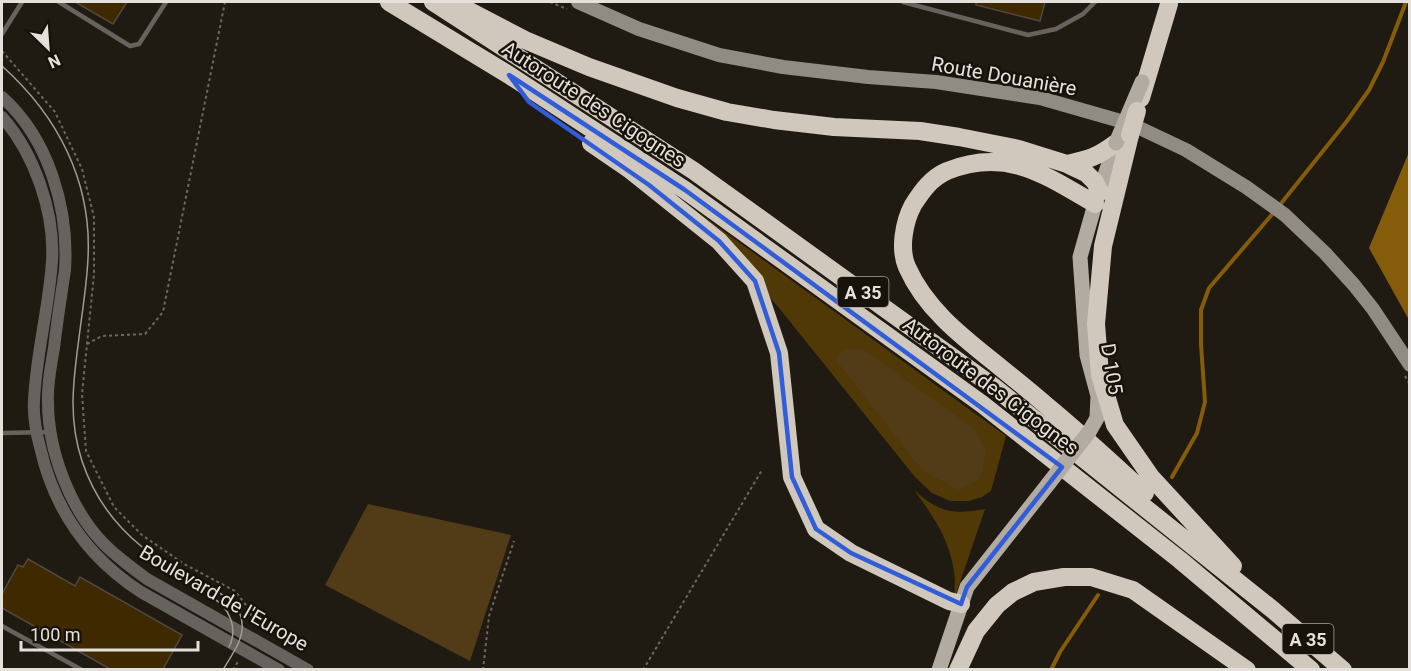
<svg xmlns="http://www.w3.org/2000/svg" width="1411" height="671" viewBox="0 0 1411 671" font-family="Roboto,sans-serif">
	<style>
		.green { fill: #513807 }
		.forest { fill: #523c17 }
		.water { fill: #845c0a }
		.lines { fill: none; stroke-linecap: round; stroke-linejoin: round }
		.stream { stroke: #845c0a; stroke-width: 4 }
		.building { fill: #3e2901; stroke: #4f493f; stroke-width: 1.5 }
		.path { stroke: #6c675f; stroke-width: 2; stroke-dasharray: 3 3; stroke-linecap: butt }
		.service { stroke: #66635e; stroke-width: 4.5 }
		.tertiary { stroke: #66635e; stroke-width: 12 }
		.secondary { stroke: #908c84; stroke-width: 14 }
		.primary { stroke: #b1aba2; stroke-width: 15 }
		.motorway { stroke: #d0c8bd; stroke-width: 18 }
		.tram { stroke: #a09c95; stroke-width: 1.5 }
		.primary-bridge { stroke: #b1aba2; stroke-width: 15 }
		.motorway-bridge { stroke: #d0c8bd; stroke-width: 18 }
		.marked { fill: none; stroke: #315dd8; stroke-width: 4.5; stroke-linejoin: round }
		.labels { text-anchor: middle; dominant-baseline: central; stroke-width: 5; stroke-linejoin: round; paint-order: stroke }
		.shield { fill: #17120a; stroke: #a6a29c; stroke-width: 1.5 }
		.shield-label { font-size: 18px; font-weight: bold; fill: #e4e0db }
		.street-label { font-size: 20px; fill: #e4e0db; stroke: #17120a }
	</style>
	<rect width="100%" height="100%" fill="#201b12"/>
	<path class="green" d="M 678,198 L 1006,436 L 991,491 L 982,497 L 969,501 L 950,501 L 932,493 L 915,477 L 779,308 L 725,246 Z
		M 914,490 C 939,512 951,515 985,509 L 954,600 C 954,590 956,580 954,571 C 949,538 933,516 914,490 Z"/>
	<path class="forest" d="M 861,348 L 976,430 L 986,452 L 980,479 L 959,490 L 923,471 L 836,360 L 843,349 Z
		M 368,504 L 511,535 L 470,661 L 325,585 Z"/>
	<path class="water" d="M 1409,152 L 1410,320 L 1409,320 L 1369,248 Z"/>
	<g class="lines">
		<path class="stream" d="M 1279,206 L 1347,121 L 1369,90 L 1383,62 L 1406,2
			M 1172,477 L 1197,433 L 1205,402 L 1201,344 L 1201,310 L 1209,288 L 1275,211
			M 1051,670 L 1060,652 L 1098,595"/>
	</g>
	<path class="building" d="M 75,2 L 127,2 L 113,24 Z
		M 976,2 L 1045,2 L 1040,21 L 976,5 Z
		M 28,559 L 75,586 L 80,577 L 182,635 L 163,669 L 110,669 L 2,608 L 2,594 L 18,565 L 23,567 Z"/>
	<g class="lines">
		<path class="path" d="M 245,2 L 246,2
			M 550,2 L 567,9
			M 2,51 L 55,112 L 82,169 L 94,217 L 94,274 L 82,394 L 86,451 L 114,507 L 142,535 L 184,564 L 235,591 L 249,609 L 253,621 L 253,625
			M 87,344 L 102,336 L 145,334 L 163,312 L 225,2
			M 1405,376 L 1410,385
			M 233,670 L 239,660
			M 483,670 L 489,616 L 514,541
			M 643,670 L 762,470"/>
		<path class="service" d="M 59,2 L 130,46 L 139,44 L 166,2
			M 903,2 L 1028,35 L 1056,29 L 1083,14 L 1095,2
			M 2,34 L 22,2
			M 2,433 L 50,432
			M 2,626 L 82,670"/>
		<path class="tertiary" d="M 2,97 C 49,139 69,209 65,270 C 61,296 57,322 54,348 C 51,366 47,384 48,402 C 48,451 70,509 104,544 C 117,557 132,568 147,579 L 308,670
			M 2,117 C 34,153 55,212 52,261 C 49,308 36,354 34,401 C 33,416 36,432 40,447 C 54,510 87,557 141,592 L 279,670"/>
		<path class="secondary" d="M 578,2 L 639,29 L 719,55 L 783,67 L 868,77 L 936,82 L 1040,98 L 1131,124 L 1186,150 L 1246,187 L 1285,215 L 1325,253 L 1354,285 L 1373,309 L 1410,365"/>
		<path class="primary" d="M 1089,432 L 1097,418 L 1098,396 L 1087,355 L 1080,257 L 1095,204 L 1116,143
			M 939,670 L 967,587 L 1049,483"/>
		<path class="motorway" d="M 389,2 L 509,75 L 685,190 L 982,404 L 1180,560 L 1311,670
			M 433,2 L 694,171 L 994,387 L 1273,610 L 1343,670
			M 456,4 L 525,40 L 589,67 L 677,98 L 727,112 L 774,120 L 834,127 L 920,131 L 959,137 L 1019,149 L 1067,164 L 1086,173 L 1095,182 L 1100,192
			M 1141,98 L 1169,4
			M 1130,135 L 1103,246 L 1096,324 L 1100,375 L 1115,425 L 1151,477 L 1233,566
			M 591,143 L 629,169 L 719,241 L 755,281 L 779,353 L 792,477 L 816,529 L 851,553 L 949,601 L 961,604
			M 1067,164 C 1090,159 1097,157 1116,143
			M 1095,204 C 1045,175 1007,147 947,171 C 931,178 922,191 913,205 C 904,222 899,249 907,267 C 925,308 961,336 995,363 C 1012,377 1030,391 1047,406 C 1081,434 1113,464 1145,493
			M 958,670 L 976,631 L 997,605 L 1013,592 L 1034,582 L 1064,577 L 1091,577 L 1133,590 L 1247,670"/>
		<path class="tram" d="M 2,66 C 58,116 92,182 88,258 C 87,282 83,306 80,330 C 74,376 67,416 82,461 C 93,494 114,524 141,546 C 160,561 182,572 203,584 C 214,589 225,595 233,604 C 238,609 242,617 242,624 C 244,640 230,657 223,670
			M 213,598 C 230,608 238,629 229,647"/>
		<path class="primary-bridge" d="M 1116,143 L 1142,82
			M 1049,483 L 1089,432"/>
		<path class="motorway-bridge" d="M 1130,135 L 1137,111"/>
	</g>
	<path class="marked" d="M 509,75 L 685,190 L 1062,467 L 967,587 L 961,604 L 851,553 L 816,529 L 792,477 L 779,353 L 755,281 L 719,241 L 649,185 L 529,102 Z"/>
	<g class="labels">
		<g class="shield">
			<rect x="837.5" y="277" width="51" height="30" rx="4.5"/>
			<rect x="1282.5" y="624" width="51" height="30" rx="4.5"/>
		</g>
		<g class="shield-label">
			<text x="863" y="292">A 35</text>
			<text x="1308" y="639">A 35</text>
		</g>
		<g class="street-label">
			<text transform="translate(1004 76) rotate(10)">Route Douanière</text>
			<text transform="translate(594 104) rotate(33)">Autoroute des Cigognes</text>
			<text transform="translate(1112 369) rotate(81)">D 105</text>
			<text transform="translate(991 386) rotate(37)">Autoroute des Cigognes</text>
			<text transform="translate(224 598) rotate(30)">Boulevard de l'Europe</text>
		</g>
	</g>
	<rect width="1411" height="671" fill="none" stroke="#e4e0db" stroke-width="6"/>
	<g transform="translate(48 48) rotate(155)" stroke="#17120a" stroke-width="4.5" paint-order="stroke">
	<path d="M0-4.5L10 22L0 15L-10 22Z" fill="#e4e0db"/>
	<text y="-9" font-size="16" font-weight="bold" text-anchor="middle" fill="#e4e0db">N</text>
	</g>
	<path d="M21 641v9h177v-9" fill="none" stroke="#e4e0db" stroke-width="3"/>
	<text x="30" y="641" font-size="18" fill="#e4e0db" stroke="#17120a" stroke-width="4.5" paint-order="stroke">100 m</text>
</svg>
